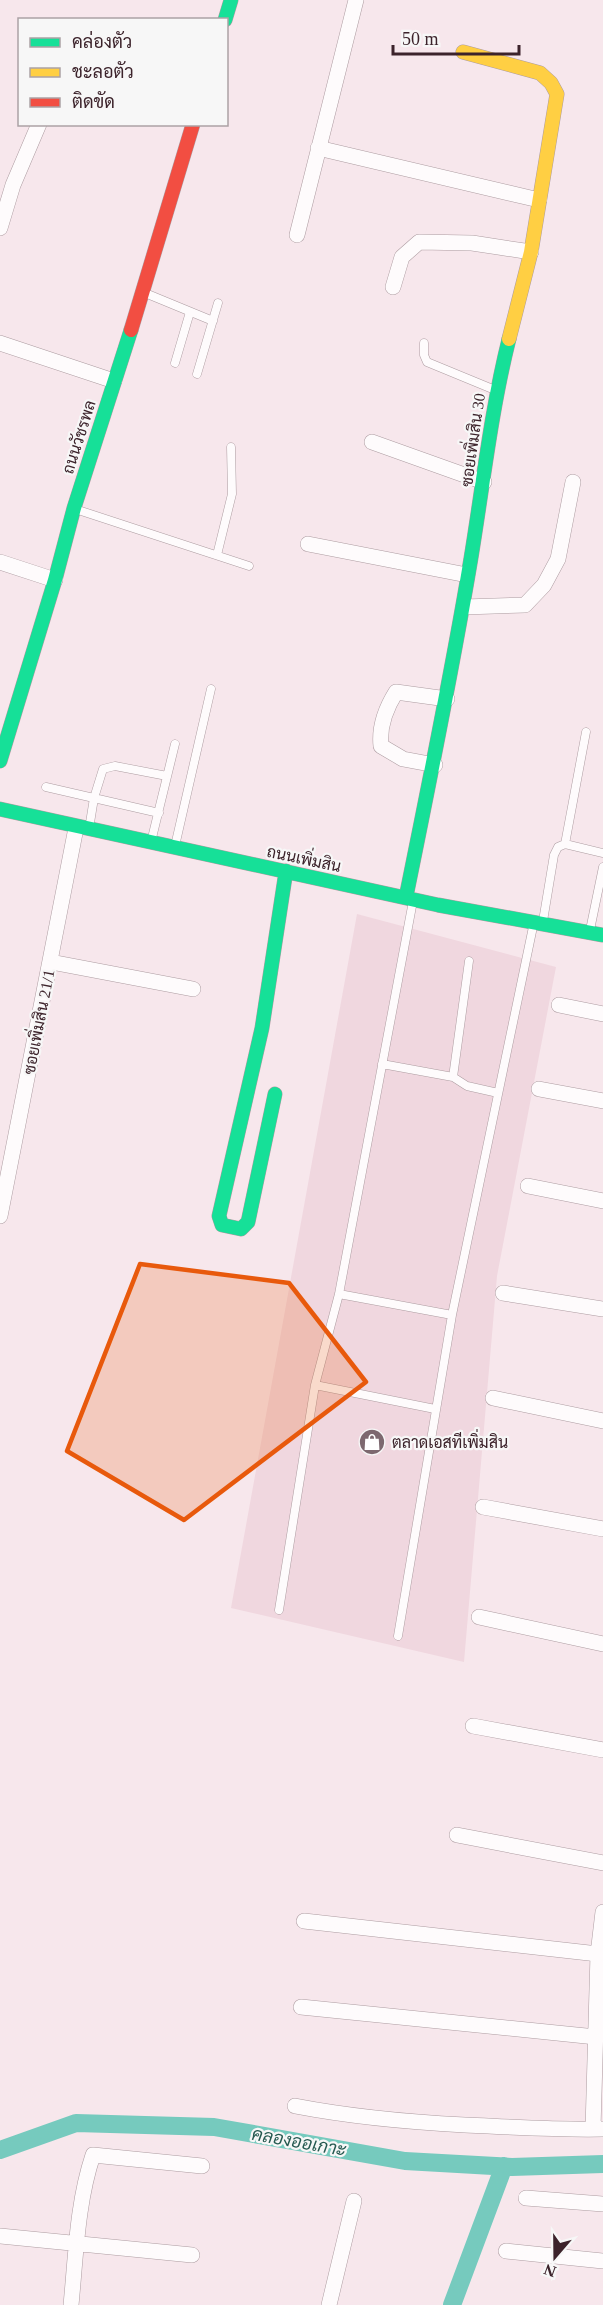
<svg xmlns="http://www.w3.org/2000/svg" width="603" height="2305" viewBox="0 0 603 2305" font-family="'Times New Roman',Sarabun,serif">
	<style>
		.built { fill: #f0d7df }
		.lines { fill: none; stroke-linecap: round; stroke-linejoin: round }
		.canal { stroke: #76cabe; stroke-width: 18 }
		.lane-casing { stroke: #ad9ca1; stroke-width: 9 }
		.street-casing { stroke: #ad9ca1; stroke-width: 16 }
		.fast-casing { stroke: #ad9ca1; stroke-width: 15 }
		.slow-casing { stroke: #ad9ca1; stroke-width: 15 }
		.jam-casing { stroke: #ad9ca1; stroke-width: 15 }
		.lane { stroke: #fefbfc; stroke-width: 8 }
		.street { stroke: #fefbfc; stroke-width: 15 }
		.fast { stroke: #16e098; stroke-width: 14 }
		.slow { stroke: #ffcf43; stroke-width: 14 }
		.jam { stroke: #f24e42; stroke-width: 14 }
		.marked { fill: #e8590c; fill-opacity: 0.2; stroke: #e8590c; stroke-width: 4.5; stroke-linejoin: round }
		.labels { text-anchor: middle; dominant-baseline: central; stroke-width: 4.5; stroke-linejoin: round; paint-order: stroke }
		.street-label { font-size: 16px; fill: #3c232b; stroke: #f7f7f7 }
		.poi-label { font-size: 16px; fill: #3c232b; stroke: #f7f7f7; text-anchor: start }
		.water-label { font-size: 18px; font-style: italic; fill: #265a51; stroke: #f7f7f7 }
	</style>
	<rect width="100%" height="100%" fill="#f7e7ec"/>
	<path class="built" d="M 357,914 L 556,967 L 497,1276 L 464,1662 L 231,1608 Z"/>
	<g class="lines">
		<path class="canal" d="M 0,2150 L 76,2123 L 214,2127 L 405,2161 L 512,2167 L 603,2164
			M 452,2305 L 504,2166"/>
		<g class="lane-casing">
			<path id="lane" d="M 145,293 L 213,321
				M 424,343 L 424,355 L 427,362 L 495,390
				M 175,363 L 190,312
				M 197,374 L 218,303
				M 75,509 L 249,566
				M 217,555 L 232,494 L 231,447
				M 46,787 L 159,813
				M 89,829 L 94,798 L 103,769 L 115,766 L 167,776
				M 151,842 L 175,744
				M 565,844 L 586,732
				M 175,846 L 211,689
				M 543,921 L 554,855 L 558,847 L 565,844 L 603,853
				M 590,930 L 603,867
				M 382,1064 L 453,1077 L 467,1086 L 498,1093
				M 453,1077 L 469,961
				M 339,1294 L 452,1315
				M 315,1385 L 435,1409
				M 279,1610 L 315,1385 L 339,1294 L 413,901
				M 398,1636 L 452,1315 L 534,922"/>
		</g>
		<g class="street-casing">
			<path id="street" d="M 318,148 L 539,200
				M 0,228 L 13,185 L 39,124
				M 297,235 L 356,0
				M 393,287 L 402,257 L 419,242 L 472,243 L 531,252
				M 0,343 L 114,381
				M 372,442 L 484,482
				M 308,544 L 467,575
				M 0,562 L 55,580
				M 464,607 L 525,605 L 544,585 L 558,559 L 573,482
				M 435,765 L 403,759 L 381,746 C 379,728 386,708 396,692 L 447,699
				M 51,962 L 193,989
				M 559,1005 L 603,1014
				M 539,1089 L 603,1101
				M 528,1186 L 603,1201
				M 0,1216 L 76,828
				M 503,1293 L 603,1309
				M 493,1398 L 603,1421
				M 483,1507 L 603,1529
				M 479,1617 L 603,1644
				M 473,1726 L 603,1750
				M 457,1835 L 603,1863
				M 304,1921 L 598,1954
				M 301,2007 L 596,2037
				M 295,2106 C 352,2117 407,2122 465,2125 C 511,2127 557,2130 603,2129
				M 593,2129 L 598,1954 L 603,1912
				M 526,2198 L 603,2204
				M 0,2236 L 192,2255
				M 506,2251 L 603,2261
				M 71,2305 C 76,2255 77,2203 93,2155 L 202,2166
				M 329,2305 L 354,2201"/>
		</g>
		<g class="fast-casing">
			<path id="fast" d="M 225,20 L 231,0
				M 0,761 L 55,580 L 74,508 L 131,330
				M 0,809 L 438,905 L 603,935
				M 406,897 C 429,784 452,672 471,558 C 483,485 491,411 509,339
				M 275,1094 L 248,1222 L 241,1229 L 222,1225 L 219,1216 L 262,1028 L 286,871"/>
		</g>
		<g class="slow-casing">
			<path id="slow" d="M 463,52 L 540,73 L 551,83 L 557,94 L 531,252 L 509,339"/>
		</g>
		<g class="jam-casing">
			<path id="jam" d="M 131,330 L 193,124"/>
		</g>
		<use href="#lane" class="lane"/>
		<use href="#street" class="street"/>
		<use href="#fast" class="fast"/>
		<use href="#slow" class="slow"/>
		<use href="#jam" class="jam"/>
	</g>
	<path class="marked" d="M 140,1264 L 289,1283 L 366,1382 L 184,1520 L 67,1451 Z"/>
	<defs>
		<g id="shop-disc" transform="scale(1.35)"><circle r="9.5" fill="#7d686f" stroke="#f7f7f7"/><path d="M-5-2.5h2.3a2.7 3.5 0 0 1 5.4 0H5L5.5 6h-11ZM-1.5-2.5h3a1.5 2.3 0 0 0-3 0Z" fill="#fff"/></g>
	</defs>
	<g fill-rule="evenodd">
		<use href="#shop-disc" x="372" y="1442"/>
	</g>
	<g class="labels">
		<g class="street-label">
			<text transform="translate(79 437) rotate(-72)">ถนนวัชรพล</text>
			<text transform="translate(473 440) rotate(-82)">ซอยเพิ่มสิน 30</text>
			<text transform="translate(304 859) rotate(12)">ถนนเพิ่มสิน</text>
			<text transform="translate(39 1022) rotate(-79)">ซอยเพิ่มสิน 21/1</text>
		</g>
		<g class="poi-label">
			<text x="392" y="1442">ตลาดเอสทีเพิ่มสิน</text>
		</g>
		<g class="water-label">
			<text transform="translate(299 2142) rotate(10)">คลองออเกาะ</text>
		</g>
	</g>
	<rect x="18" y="18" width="210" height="108" fill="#f7f7f7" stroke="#aca2a5" stroke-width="1.5"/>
	<rect x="30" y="38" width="30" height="9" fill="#16e098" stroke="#aca2a5" stroke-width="1.5"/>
	<text x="72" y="48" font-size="18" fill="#3c232b">คล่องตัว</text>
	<rect x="30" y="68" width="30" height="9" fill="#ffcf43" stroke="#aca2a5" stroke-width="1.5"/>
	<text x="72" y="78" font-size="18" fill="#3c232b">ชะลอตัว</text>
	<rect x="30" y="98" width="30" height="9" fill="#f24e42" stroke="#aca2a5" stroke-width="1.5"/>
	<text x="72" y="108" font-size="18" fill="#3c232b">ติดขัด</text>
	<g transform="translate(555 2257) rotate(200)" stroke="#f7f7f7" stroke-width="4.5" paint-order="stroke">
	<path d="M0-4.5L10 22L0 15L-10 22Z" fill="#3c232b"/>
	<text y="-9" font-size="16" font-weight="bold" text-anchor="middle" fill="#3c232b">N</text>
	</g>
	<path d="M393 45v9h126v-9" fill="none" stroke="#3c232b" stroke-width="3"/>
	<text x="402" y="45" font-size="18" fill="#3c232b" stroke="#f7f7f7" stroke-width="4.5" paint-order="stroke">50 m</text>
</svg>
